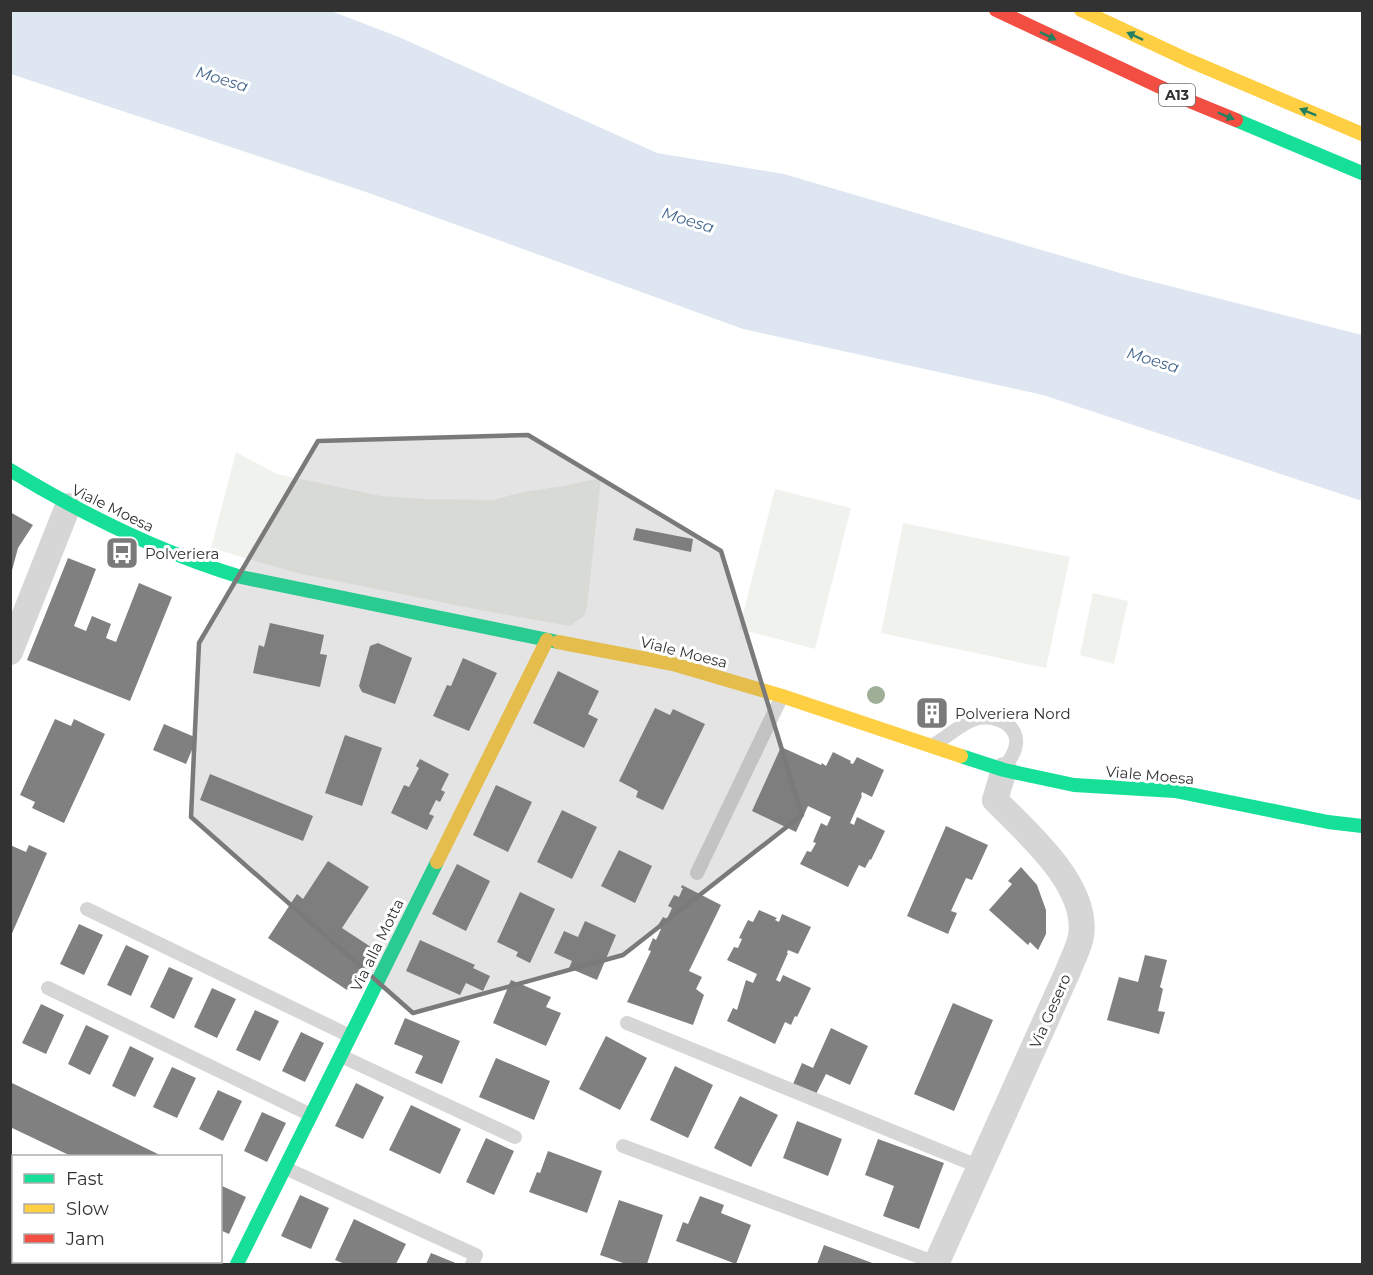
<svg xmlns="http://www.w3.org/2000/svg" width="1373" height="1275" viewBox="0 0 1373 1275" font-family="Montserrat,sans-serif">
	<style>
		.green { fill: #f0f3ed }
		.water { fill: #dee7f1 }
		.building { fill: #808080 }
		.lines { fill: none; stroke-linecap: round; stroke-linejoin: round }
		.lane { stroke: #d6d6d6; stroke-width: 14 }
		.street { stroke: #d6d6d6; stroke-width: 26 }
		.fast { stroke: #16e098; stroke-width: 14 }
		.slow { stroke: #ffcf43; stroke-width: 14 }
		.jam { stroke: #f24e42; stroke-width: 14 }
		.tree { fill: #9eae97 }
		.oneway { fill: #258060 }
		.marked { fill: #7a7a7a; fill-opacity: 0.2; stroke: #7a7a7a; stroke-width: 4.5; stroke-linejoin: round }
		.labels { text-anchor: middle; dominant-baseline: central; stroke-width: 6; stroke-linejoin: round; paint-order: stroke }
		.shield { fill: #fff; stroke: #707070; stroke-width: 1.5 }
		.shield-label { font-size: 14px; font-weight: bold; fill: #323232 }
		.street-label { font-size: 15px; fill: #323232; stroke: #fff }
		.poi-label { font-size: 15px; fill: #323232; stroke: #fff; text-anchor: start }
		.water-label { font-size: 16px; font-style: italic; fill: #46678f; stroke: #fff }
	</style>
	<rect width="100%" height="100%" fill="#fff"/>
	<path class="green" d="M 236,452 L 277,474 L 381,496 L 423,499 L 493,500 L 523,492 L 564,486 L 601,478 L 587,606 L 584,616 L 570,626 L 485,611 L 297,573 L 211,548 Z
		M 775,489 L 851,508 L 815,649 L 739,629 Z
		M 903,523 L 1070,557 L 1046,668 L 881,633 Z
		M 1093,593 L 1128,601 L 1114,664 L 1080,655 Z"/>
	<path class="water" d="M 11,10 L 331,11 L 399,37 L 657,153 L 784,174 L 1130,276 L 1362,335 L 1362,501 L 1043,395 L 743,329 L 366,192 L 11,74 Z"/>
	<path class="building" d="M 10,512 L 33,525 L 18,548 L 11,574 Z
		M 636,528 L 693,539 L 691,552 L 633,540 Z
		M 68,558 L 96,569 L 74,626 L 86,631 L 92,616 L 111,624 L 106,638 L 116,642 L 139,583 L 172,597 L 130,701 L 27,660 Z
		M 270,623 L 324,635 L 320,654 L 327,655 L 320,687 L 253,673 L 259,645 L 264,647 Z
		M 378,643 L 412,658 L 395,704 L 362,692 L 359,686 L 370,646 Z
		M 463,658 L 497,673 L 469,731 L 433,716 L 447,685 L 451,686 Z
		M 558,671 L 599,691 L 588,714 L 598,719 L 584,748 L 533,723 Z
		M 936,706 L 940,712 L 928,720 L 924,714 Z
		M 655,708 L 670,715 L 673,709 L 705,724 L 663,810 L 636,797 L 638,791 L 619,781 Z
		M 55,719 L 71,726 L 74,719 L 105,734 L 64,823 L 32,808 L 35,802 L 20,795 Z
		M 164,724 L 197,738 L 186,764 L 153,750 Z
		M 345,735 L 382,748 L 362,806 L 325,793 Z
		M 781,747 L 821,765 L 822,763 L 826,766 L 833,752 L 851,761 L 850,763 L 853,764 L 857,757 L 884,770 L 872,797 L 862,792 L 861,795 L 862,796 L 850,823 L 854,825 L 857,817 L 885,831 L 871,860 L 870,859 L 865,868 L 859,865 L 848,887 L 800,864 L 807,851 L 811,852 L 816,843 L 813,842 L 821,823 L 827,826 L 831,817 L 808,806 L 796,832 L 752,811 Z
		M 420,759 L 449,774 L 441,790 L 445,792 L 440,802 L 436,800 L 429,814 L 434,816 L 427,830 L 391,813 L 404,785 L 409,787 L 419,768 L 416,766 Z
		M 210,774 L 313,816 L 303,841 L 200,800 Z
		M 496,785 L 532,802 L 508,852 L 473,835 Z
		M 562,810 L 597,827 L 572,879 L 537,862 Z
		M 946,826 L 988,845 L 972,880 L 966,878 L 951,911 L 957,913 L 948,934 L 907,916 Z
		M 10,845 L 26,852 L 29,845 L 47,853 L 10,938 Z
		M 619,850 L 652,866 L 635,903 L 601,886 Z
		M 328,861 L 369,887 L 342,928 L 374,949 L 347,990 L 268,938 L 297,894 L 303,899 Z
		M 457,864 L 490,881 L 466,931 L 432,914 Z
		M 1021,867 L 1037,885 L 1046,910 L 1046,934 L 1038,950 L 1030,942 L 1028,945 L 989,910 L 1012,884 L 1008,881 Z
		M 682,885 L 721,905 L 689,971 L 702,977 L 696,989 L 704,995 L 693,1025 L 627,1002 L 651,951 L 648,950 L 653,938 L 656,940 L 661,929 L 657,927 L 663,917 L 667,919 L 672,908 L 668,906 L 674,895 L 679,897 L 683,888 L 681,888 Z
		M 520,892 L 555,909 L 530,963 L 516,956 L 518,952 L 497,942 Z
		M 759,910 L 777,918 L 775,920 L 779,922 L 782,914 L 811,927 L 798,954 L 788,950 L 787,953 L 788,953 L 776,980 L 780,982 L 783,975 L 811,988 L 797,1017 L 795,1016 L 791,1025 L 785,1022 L 775,1044 L 727,1021 L 733,1008 L 737,1010 L 746,980 L 753,983 L 757,974 L 727,960 L 734,947 L 738,948 L 742,939 L 739,938 L 748,920 L 753,922 Z
		M 585,921 L 616,935 L 597,980 L 569,968 L 572,961 L 554,953 L 564,931 L 578,937 Z
		M 79,924 L 103,935 L 84,975 L 60,964 Z
		M 420,940 L 475,965 L 473,968 L 490,976 L 483,991 L 466,983 L 460,995 L 406,971 Z
		M 126,945 L 149,956 L 131,996 L 107,985 Z
		M 1145,955 L 1167,960 L 1160,987 L 1163,989 L 1158,1011 L 1165,1012 L 1159,1034 L 1107,1020 L 1119,977 L 1138,982 Z
		M 169,967 L 193,978 L 174,1019 L 150,1007 Z
		M 511,980 L 551,997 L 546,1007 L 561,1013 L 546,1046 L 493,1023 Z
		M 212,988 L 236,999 L 217,1038 L 194,1027 Z
		M 953,1003 L 993,1020 L 954,1111 L 914,1094 Z
		M 41,1004 L 64,1015 L 46,1054 L 22,1043 Z
		M 255,1010 L 279,1021 L 260,1061 L 236,1050 Z
		M 405,1018 L 460,1041 L 442,1084 L 415,1073 L 423,1056 L 394,1044 Z
		M 86,1025 L 109,1036 L 90,1075 L 68,1064 Z
		M 831,1028 L 868,1046 L 850,1085 L 826,1074 L 816,1094 L 793,1084 L 802,1063 L 813,1068 Z
		M 301,1032 L 324,1043 L 305,1082 L 282,1071 Z
		M 606,1036 L 647,1058 L 620,1110 L 579,1089 Z
		M 130,1046 L 154,1058 L 135,1097 L 112,1086 Z
		M 496,1058 L 550,1081 L 534,1120 L 479,1097 Z
		M 675,1066 L 713,1085 L 688,1138 L 650,1120 Z
		M 172,1067 L 196,1078 L 177,1118 L 153,1107 Z
		M 10,1082 L 123,1137 L 162,1156 L 71,1156 L 10,1127 Z
		M 356,1083 L 384,1097 L 363,1139 L 335,1126 Z
		M 218,1090 L 242,1101 L 223,1141 L 199,1129 Z
		M 740,1096 L 778,1115 L 751,1167 L 714,1148 Z
		M 411,1105 L 461,1129 L 440,1174 L 389,1150 Z
		M 262,1112 L 286,1123 L 267,1162 L 244,1151 Z
		M 797,1121 L 842,1139 L 828,1176 L 783,1158 Z
		M 486,1138 L 514,1151 L 494,1195 L 466,1182 Z
		M 878,1139 L 944,1163 L 919,1229 L 883,1216 L 894,1186 L 865,1175 Z
		M 548,1151 L 602,1171 L 587,1213 L 529,1192 L 537,1172 L 540,1173 Z
		M 220,1185 L 246,1197 L 229,1234 L 220,1230 Z
		M 300,1195 L 329,1208 L 311,1249 L 281,1236 Z
		M 700,1196 L 724,1205 L 721,1213 L 751,1225 L 736,1264 L 676,1241 L 683,1222 L 688,1224 Z
		M 619,1200 L 663,1215 L 647,1264 L 626,1264 L 600,1255 Z
		M 354,1219 L 406,1244 L 396,1264 L 345,1264 L 335,1260 Z
		M 824,1245 L 875,1264 L 817,1264 Z
		M 431,1253 L 458,1264 L 426,1264 Z
		M 89,1262 L 132,1262 L 138,1264 L 87,1264 Z"/>
	<g class="lines">
		<path class="lane" d="M 935,744 C 948,736 961,724 975,719 C 995,713 1022,725 1015,749 C 1013,756 1007,763 1004,770
			M 697,873 L 782,696
			M 87,909 L 350,1036
			M 48,988 L 311,1115
			M 627,1023 L 980,1167
			M 341,1056 L 515,1137
			M 623,1146 L 936,1263
			M 285,1168 L 476,1255 L 472,1264"/>
		<path class="street" d="M 10,652 L 68,506
			M 936,1264 L 1068,971 C 1072,960 1079,948 1081,936 C 1089,885 1027,833 995,800 L 1004,770"/>
		<path class="fast" d="M 1236,120 L 1362,173
			M 10,470 C 84,515 158,552 241,577 L 558,642
			M 961,756 L 1004,770 L 1074,785 L 1175,791 L 1328,822 L 1362,826
			M 237,1264 L 437,862"/>
		<path class="slow" d="M 1081,10 L 1188,60 L 1362,134
			M 558,642 L 673,664 L 782,696 L 961,756
			M 437,862 L 547,640"/>
		<path class="jam" d="M 996,10 L 1192,102 L 1236,120"/>
	</g>
	<circle class="tree" cx="876" cy="695" r="9"/>
	<defs><path id="oneway-solid" d="M-6-.8H1V-3.2L6.5 0L1 3.2V.8H-6Z" transform="scale(1.5)"/></defs>
	<g class="oneway">
		<use href="#oneway-solid" transform="translate(1048 36) rotate(26)"/>
		<use href="#oneway-solid" transform="translate(1135 36) rotate(-155)"/>
		<use href="#oneway-solid" transform="translate(1308 112) rotate(-158)"/>
		<use href="#oneway-solid" transform="translate(1226 116) rotate(23)"/>
	</g>
	<path class="marked" d="M 528,435 L 721,551 L 802,815 L 623,955 L 413,1013 L 191,817 L 199,643 L 318,441 Z"/>
	<defs>
		<g id="bus-square" transform="scale(1.725)"><rect x="-9" y="-9" width="18" height="18" rx="4" fill="#7a7a7a" stroke="#fff"/><path d="M-5-6H5V4H4V6H2V4H-2V6H-4V4H-5ZM-3.5-4V0h7V-4ZM-3.5 1.2v1.5H-2V1.2ZM2 1.2v1.5H3.5V1.2Z" fill="#fff"/></g>
		<g id="building-square" transform="scale(1.725)"><rect x="-9" y="-9" width="18" height="18" rx="4" fill="#7a7a7a" stroke="#fff"/><path d="M-4-6H4V6H1V3H-1V6H-4ZM-2.5-4.3h1.7v1.8h-1.7ZM.8-4.3h1.7v1.8H.8ZM-2.5-1h1.7V.8h-1.7ZM.8-1h1.7V.8H.8Z" fill="#fff"/></g>
	</defs>
	<g fill-rule="evenodd">
		<use href="#bus-square" x="122" y="553"/>
		<use href="#building-square" x="932" y="713"/>
	</g>
	<g class="labels">
		<rect class="shield" x="1159" y="84" width="36" height="22" rx="4.5"/>
		<g class="shield-label">
			<text x="1177" y="95">A13</text>
		</g>
		<g class="street-label">
			<text transform="translate(113 508) rotate(26)">Viale Moesa</text>
			<text transform="translate(684 652) rotate(14)">Viale Moesa</text>
			<text transform="translate(1150 775) rotate(5)">Viale Moesa</text>
			<text transform="translate(377 945) rotate(-64)">Via alla Motta</text>
			<text transform="translate(1050 1011) rotate(-66)">Via Gesero</text>
		</g>
		<g class="poi-label">
			<text x="145" y="553">Polveriera</text>
			<text x="955" y="713">Polveriera Nord</text>
		</g>
		<g class="water-label">
			<text transform="translate(222 79) rotate(17)">Moesa</text>
			<text transform="translate(688 220) rotate(17)">Moesa</text>
			<text transform="translate(1153 360) rotate(17)">Moesa</text>
		</g>
	</g>
	<rect width="1373" height="1275" fill="none" stroke="#323232" stroke-width="24"/>
	<rect x="12" y="1155" width="210" height="108" fill="#ffffff" stroke="#adadad" stroke-width="1.5"/>
	<rect x="24" y="1174" width="30" height="9" fill="#16e098" stroke="#adadad" stroke-width="1.5"/>
	<text x="66" y="1185" font-size="18" fill="#323232">Fast</text>
	<rect x="24" y="1204" width="30" height="9" fill="#ffcf43" stroke="#adadad" stroke-width="1.5"/>
	<text x="66" y="1215" font-size="18" fill="#323232">Slow</text>
	<rect x="24" y="1234" width="30" height="9" fill="#f24e42" stroke="#adadad" stroke-width="1.5"/>
	<text x="66" y="1245" font-size="18" fill="#323232">Jam</text>
</svg>
